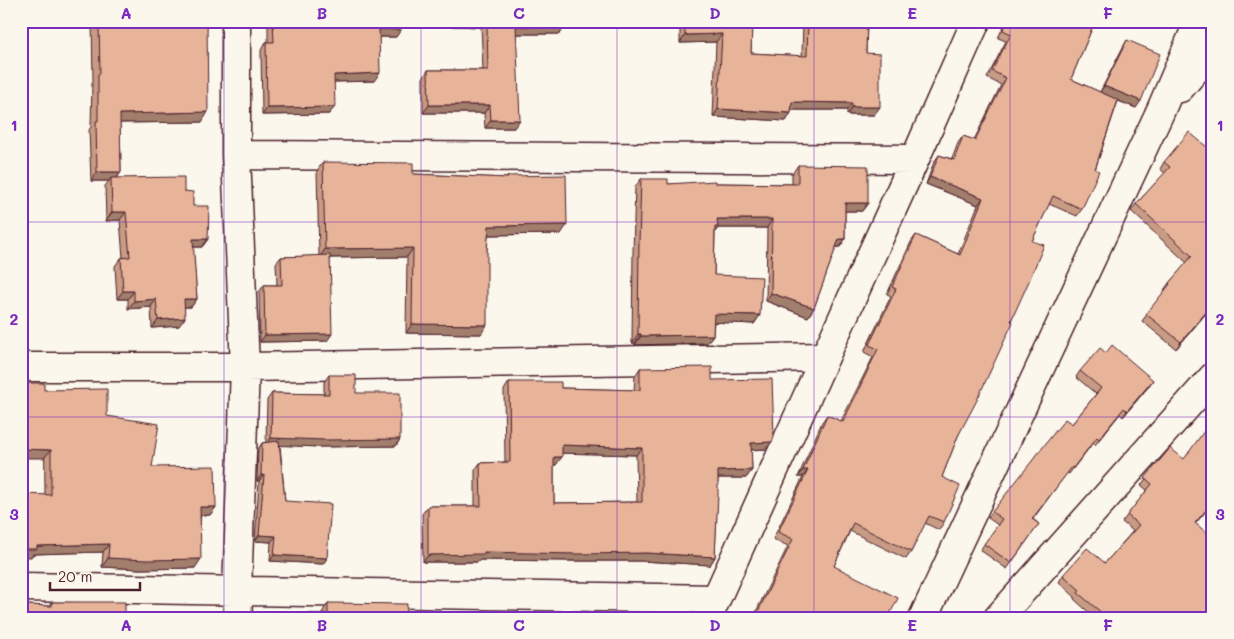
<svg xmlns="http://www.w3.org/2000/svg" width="1234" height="639" viewBox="0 0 1234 639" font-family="Mali,sans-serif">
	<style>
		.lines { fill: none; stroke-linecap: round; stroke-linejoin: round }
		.street-casing { stroke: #4a1f2b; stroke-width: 31 }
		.street { stroke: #fbf7ec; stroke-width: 28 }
		.wall { fill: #c79b84; stroke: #4a1f2b; fill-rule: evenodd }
		.shaded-wall { fill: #a27e6c; stroke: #4a1f2b }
		.building { fill: #e7b49a; stroke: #4a1f2b; fill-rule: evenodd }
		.grid { fill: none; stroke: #7b2cbf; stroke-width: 1; stroke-opacity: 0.55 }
		.neatline { fill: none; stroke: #7b2cbf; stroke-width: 2 }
		.grid-label { font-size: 16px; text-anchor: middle; font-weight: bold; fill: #7b2cbf }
	</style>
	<rect width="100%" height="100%" fill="#fbf7ec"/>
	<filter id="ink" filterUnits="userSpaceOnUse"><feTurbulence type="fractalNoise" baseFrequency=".02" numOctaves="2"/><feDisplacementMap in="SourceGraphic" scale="10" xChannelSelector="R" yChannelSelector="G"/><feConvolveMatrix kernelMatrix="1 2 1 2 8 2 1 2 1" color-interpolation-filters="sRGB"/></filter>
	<g filter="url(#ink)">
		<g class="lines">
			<g class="street-casing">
				<path id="street" d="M 236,21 L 236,155 L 245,367 L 237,592 L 238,618
					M 1180,88 L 1213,49
					M 236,155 L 915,159
					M 21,367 L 245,367 L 825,357
					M 21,587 L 716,599
					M 709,615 L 825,357 L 915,159 L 976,21
					M 923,618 L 1160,112 L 1199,21
					M 998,618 L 1213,377"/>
			</g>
			<use href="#street" class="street"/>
		</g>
		<path class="wall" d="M 92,21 L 207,21 L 202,122 L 120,123 L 121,172 L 117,178 L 184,191 L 193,206 L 208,239 L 202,247 L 193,247 L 197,299 L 191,307 L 184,307 L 179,326 L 152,328 L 151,307 L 128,309 L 128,299 L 117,299 L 115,266 L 121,258 L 123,258 L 120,220 L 106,221 L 105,186 L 109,181 L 91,181 L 89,130 L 91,127 L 92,83 L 93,81 Z
			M 268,21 L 752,21 L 751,53 L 802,56 L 803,21 L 867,21 L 866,53 L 874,115 L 847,115 L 847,110 L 792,110 L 786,121 L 713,117 L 716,42 L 680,43 L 680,22 L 625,22 L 565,24 L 560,34 L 516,34 L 514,128 L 485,128 L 484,113 L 423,113 L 423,78 L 428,70 L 483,70 L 481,27 L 401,24 L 396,37 L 379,37 L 374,81 L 334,82 L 329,114 L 262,115 L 261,50 L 266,42 L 268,42 Z
			M 1006,21 L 1095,21 L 1071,79 L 1100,92 L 1123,47 L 1127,40 L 1136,108 L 1118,101 L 1082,209 L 1077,216 L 1049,204 L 1032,241 L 1011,321 L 958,436 L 942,477 L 944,522 L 939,530 L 925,523 L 911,552 L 906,559 L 850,531 L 834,566 L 888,618 L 753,618 L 788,546 L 773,539 L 803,477 L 798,477 L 822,422 L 827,415 L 841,421 L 873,357 L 864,352 L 891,296 L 887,294 L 911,242 L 916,235 L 958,254 L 978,205 L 926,184 L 934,162 L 939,155 L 952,159 L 958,143 L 963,136 L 974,140 L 1001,85 L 987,78 L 1006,41 L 998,38 Z
			M 1213,152 L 1213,305 L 1176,349 L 1142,321 L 1165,291 L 1164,290 L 1169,283 L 1187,263 L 1131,211 L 1136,204 L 1165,173 L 1160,169 L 1164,162 Z
			M 323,162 L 413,174 L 506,178 L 508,176 L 561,234 L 488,235 L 481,334 L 406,333 L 407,257 L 330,258 L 327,341 L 260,342 L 259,292 L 264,285 L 277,285 L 276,263 L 281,257 L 319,256 L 317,171 Z
			M 798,165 L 868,203 L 862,211 L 845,211 L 845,239 L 840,247 L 836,247 L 814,308 L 808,317 L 766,301 L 767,228 L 718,228 L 715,232 L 714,275 L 760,315 L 754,324 L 714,322 L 713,335 L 707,343 L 635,345 L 635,343 L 632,343 L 633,252 L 635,187 L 641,179 L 668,184 L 715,183 L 792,184 L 792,174 Z
			M 640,368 L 712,380 L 766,449 L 751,450 L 752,470 L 746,478 L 718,478 L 715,557 L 710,565 L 642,561 L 571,561 L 480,560 L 478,562 L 423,562 L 422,514 L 428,506 L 475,506 L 475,470 L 480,463 L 505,462 L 504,390 L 509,382 L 561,388 L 634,390 L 635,376 ZM 562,453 L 636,455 L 637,502 L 554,503 L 554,465 L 556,465 Z
			M 1080,371 L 1149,386 L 1123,417 L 1120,414 L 1095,445 L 1093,443 L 1069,474 L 1067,473 L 1033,519 L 1039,524 L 1007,569 L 980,550 L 998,525 L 988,518 L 992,512 L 1072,424 L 1096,394 L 1076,377 Z
			M 329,375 L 356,393 L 400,439 L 396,446 L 320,447 L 280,445 L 285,501 L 327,558 L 323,564 L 270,561 L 271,542 L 255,541 L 259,481 L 257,481 L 258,449 L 262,443 L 266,442 L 267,400 L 272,393 L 324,394 L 324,382 Z
			M 44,390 L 107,416 L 152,467 L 216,507 L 210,515 L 201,515 L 195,568 L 140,569 L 102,567 L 103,552 L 33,554 L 31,557 L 45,495 Z
			M 1170,448 L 1195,524 L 1207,618 L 1095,618 L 1074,599 L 1075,597 L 1059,582 L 1063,575 L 1105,563 L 1133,531 L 1122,522 L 1147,490 L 1141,485 Z
			M 52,602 L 125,618 L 21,618 L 21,610 L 25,605 L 49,606 Z
			M 328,603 L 406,618 L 274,618 L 277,613 L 323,614 L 323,611 Z"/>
		<path class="shaded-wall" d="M 397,21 L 485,21 L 481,27 L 395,24 Z
			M 562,21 L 680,21 L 625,22 L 560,24 Z
			M 516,26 L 565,26 L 560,34 L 510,34 Z
			M 379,29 L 401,30 L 396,37 L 373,37 Z
			M 722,34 L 716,42 L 680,43 L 685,35 Z
			M 380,73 L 374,81 L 329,82 L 334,75 Z
			M 1104,86 L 1141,101 L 1136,108 L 1099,93 Z
			M 792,102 L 852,103 L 847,110 L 786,110 Z
			M 429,105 L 490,105 L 484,113 L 423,113 Z
			M 335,107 L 329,114 L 262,115 L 267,108 Z
			M 852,107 L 880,107 L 874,115 L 847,115 Z
			M 718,109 L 791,113 L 786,121 L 713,117 Z
			M 208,112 L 202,122 L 114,123 L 120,114 Z
			M 491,120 L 520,120 L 514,128 L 485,128 Z
			M 97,172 L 121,172 L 115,181 L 111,178 L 109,181 L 91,181 Z
			M 930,177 L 983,198 L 978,205 L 926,184 Z
			M 845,203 L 868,203 L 862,211 L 839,211 Z
			M 112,212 L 126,212 L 120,220 L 106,221 Z
			M 717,219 L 772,219 L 767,228 L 718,228 L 712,236 Z
			M 567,225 L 561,234 L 483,235 L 489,226 Z
			M 193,239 L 208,239 L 202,247 L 187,247 Z
			M 839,239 L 845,239 L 840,247 L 833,247 Z
			M 413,248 L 407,257 L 319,258 L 325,249 Z
			M 123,291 L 134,291 L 128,299 L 117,299 Z
			M 771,293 L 814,308 L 808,317 L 766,301 Z
			M 156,299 L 151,307 L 128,309 L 134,301 Z
			M 184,299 L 197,299 L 191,307 L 178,307 Z
			M 1213,304 L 1213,305 L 1176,349 L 1181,342 Z
			M 714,314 L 760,315 L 754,324 L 708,322 Z
			M 185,318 L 179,326 L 152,328 L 158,320 Z
			M 412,324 L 487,325 L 481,334 L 406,333 Z
			M 332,334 L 327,341 L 260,342 L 265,335 Z
			M 638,334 L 641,334 L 635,343 L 632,343 Z
			M 713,335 L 707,343 L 635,345 L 641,336 Z
			M 1153,380 L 1149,386 L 1123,417 L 1127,411 Z
			M 271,438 L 400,439 L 396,446 L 320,447 L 266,445 Z
			M 772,442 L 766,449 L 745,450 L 751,443 Z
			M 562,445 L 642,448 L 636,455 L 556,453 Z
			M 21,449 L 51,450 L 44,458 L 21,458 Z
			M 554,457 L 562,457 L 556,465 L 549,465 Z
			M 752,470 L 746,478 L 712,478 L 718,471 Z
			M 803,470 L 808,470 L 803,477 L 798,477 Z
			M 261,475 L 264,475 L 259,481 L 257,481 Z
			M 1213,502 L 1213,503 L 1190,530 L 1195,523 Z
			M 200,507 L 216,507 L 210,515 L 194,516 Z
			M 259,535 L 276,536 L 271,542 L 255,541 Z
			M 109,544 L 103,552 L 33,554 L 31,557 L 21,557 L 21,549 L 37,546 Z
			M 484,552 L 647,553 L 715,557 L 710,565 L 642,561 L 571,561 L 480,560 L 478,562 L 423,562 L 428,555 Z
			M 274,555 L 327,558 L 323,564 L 270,561 Z
			M 108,558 L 201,559 L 195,568 L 140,569 L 102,567 Z"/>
		<path class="building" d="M 99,21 L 207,21 L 208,112 L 120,114 L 121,172 L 97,172 L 96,121 L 98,121 L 98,74 L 100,74 Z
			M 273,21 L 401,21 L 401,30 L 379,29 L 380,73 L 334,75 L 335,107 L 267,108 L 266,42 L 274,42 Z
			M 487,21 L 565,21 L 565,26 L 516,26 L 520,120 L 491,120 L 490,105 L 429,105 L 428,70 L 488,70 Z
			M 685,21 L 752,21 L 751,53 L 807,56 L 808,21 L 867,21 L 866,53 L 880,54 L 880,107 L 852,107 L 852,103 L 792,102 L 791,113 L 718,109 L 722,34 L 685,35 Z
			M 1007,21 L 1095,21 L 1071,79 L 1118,100 L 1095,169 L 1099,171 L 1082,209 L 1053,196 L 1032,241 L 1044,245 L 1029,281 L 1011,321 L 1013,322 L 976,402 L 958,436 L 942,477 L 960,486 L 944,522 L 929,516 L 911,552 L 853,523 L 834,566 L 898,598 L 888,618 L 755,618 L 793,539 L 778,532 L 808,470 L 803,470 L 827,415 L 843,422 L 878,349 L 869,345 L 896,289 L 892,287 L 916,235 L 960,255 L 983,198 L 930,177 L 939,155 L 954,160 L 963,136 L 975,140 L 1006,78 L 992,71 L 1011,34 L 1003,30 Z
			M 1127,40 L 1160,54 L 1141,101 L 1104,86 Z
			M 1189,132 L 1213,152 L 1213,304 L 1181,342 L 1146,314 L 1170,284 L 1169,283 L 1192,256 L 1136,204 L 1170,167 L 1164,162 Z
			M 323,162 L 413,163 L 413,174 L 508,178 L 508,176 L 566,175 L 567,225 L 489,226 L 487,249 L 487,325 L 412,324 L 413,248 L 325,249 Z
			M 798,165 L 868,166 L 868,203 L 845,203 L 845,239 L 839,239 L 814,308 L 771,293 L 772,219 L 717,219 L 718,227 L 715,227 L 714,275 L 762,277 L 760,315 L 714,314 L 713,335 L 641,336 L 641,334 L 638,334 L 639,243 L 641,179 L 668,179 L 668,184 L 715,181 L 715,183 L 798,184 Z
			M 184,177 L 184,191 L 193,192 L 193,206 L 209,206 L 208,239 L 193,239 L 197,299 L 184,299 L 185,318 L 158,320 L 156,299 L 134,301 L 134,291 L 123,291 L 121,258 L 130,257 L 126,212 L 112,212 L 111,178 Z
			M 330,255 L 332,334 L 265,335 L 264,285 L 282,285 L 281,257 Z
			M 1112,345 L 1153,380 L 1127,411 L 1124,408 L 1099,439 L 1097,437 L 1073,468 L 1072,467 L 1032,519 L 1039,524 L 1011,563 L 984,544 L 1002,519 L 992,512 L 1065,419 L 1072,424 L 1101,388 L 1080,371 L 1100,348 L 1106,353 Z
			M 712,367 L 712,380 L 772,379 L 774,437 L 772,442 L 751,443 L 752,470 L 718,471 L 718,494 L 715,557 L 647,553 L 577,554 L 484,552 L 484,554 L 428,555 L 428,506 L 481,506 L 480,463 L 510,462 L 509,382 L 561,382 L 561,388 L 640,390 L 640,368 ZM 562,445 L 642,448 L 642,502 L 554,503 L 554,457 L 562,457 Z
			M 329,375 L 356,375 L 356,393 L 400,393 L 400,439 L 325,440 L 271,438 L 272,393 L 329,394 Z
			M 21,383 L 44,383 L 44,390 L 107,389 L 107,416 L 159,424 L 152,467 L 215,466 L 216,507 L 200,507 L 201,559 L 146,560 L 108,558 L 109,544 L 37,546 L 37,549 L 21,549 L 21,494 L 51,495 L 51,450 L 21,449 Z
			M 1207,427 L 1212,431 L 1213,430 L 1213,502 L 1195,523 L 1213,538 L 1213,610 L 1207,618 L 1108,618 L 1078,593 L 1080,590 L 1063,575 L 1087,548 L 1105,563 L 1139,525 L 1127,515 L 1152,484 L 1145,478 L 1170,448 L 1184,459 Z
			M 279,441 L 285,501 L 331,504 L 327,558 L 274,555 L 276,536 L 259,535 L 264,475 L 261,475 L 262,443 Z
			M 52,602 L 125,602 L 125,618 L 25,618 L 25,605 L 52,606 Z
			M 328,603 L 407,604 L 406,618 L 277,618 L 277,613 L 328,614 Z"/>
	</g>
	<path class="grid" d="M 224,21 L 224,618M 421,21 L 421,618M 617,21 L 617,618M 814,21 L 814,618M 1010,21 L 1010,618M 21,222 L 1213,222M 21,417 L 1213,417"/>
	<rect width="1234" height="639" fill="none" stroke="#fbf7ec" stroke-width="55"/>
	<path d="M50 582v8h90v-8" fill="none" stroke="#4a1f2b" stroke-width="2.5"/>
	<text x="58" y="582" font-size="15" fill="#4a1f2b" stroke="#fbf7ec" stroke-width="4" paint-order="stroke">20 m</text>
	<rect x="28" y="28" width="1178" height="584" class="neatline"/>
	<g class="grid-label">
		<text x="126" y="19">A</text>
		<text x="322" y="19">B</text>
		<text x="519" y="19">C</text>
		<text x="715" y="19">D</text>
		<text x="912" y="19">E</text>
		<text x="1108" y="19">F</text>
		<text x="14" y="131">1</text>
		<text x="1220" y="131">1</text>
		<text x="14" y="325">2</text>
		<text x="1220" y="325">2</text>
		<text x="14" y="520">3</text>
		<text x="1220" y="520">3</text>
		<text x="126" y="631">A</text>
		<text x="322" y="631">B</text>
		<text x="519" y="631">C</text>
		<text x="715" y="631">D</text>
		<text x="912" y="631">E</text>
		<text x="1108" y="631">F</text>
	</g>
</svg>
